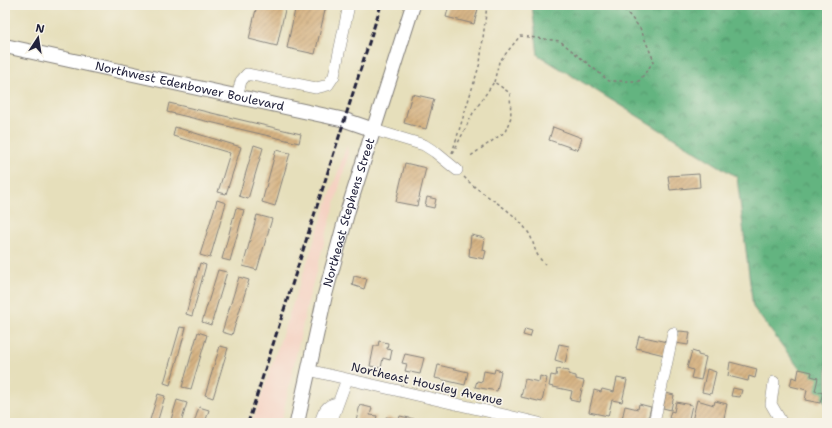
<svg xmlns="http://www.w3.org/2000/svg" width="832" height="428" viewBox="0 0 832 428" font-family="'Shantell Sans',sans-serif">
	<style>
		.built { fill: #f5d2c2 }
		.forest { fill: url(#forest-crowns); stroke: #426b5e }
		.building { fill: url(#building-hatch) }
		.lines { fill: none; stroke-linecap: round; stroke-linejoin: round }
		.minor-casing { stroke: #84807b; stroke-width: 12 }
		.major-casing { stroke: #84807b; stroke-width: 16 }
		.path { stroke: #84807b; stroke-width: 1.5; stroke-dasharray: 3 3; stroke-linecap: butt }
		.minor { stroke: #fff; stroke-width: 11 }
		.major { stroke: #fff; stroke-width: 14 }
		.rail { stroke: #22223b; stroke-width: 3; stroke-dasharray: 6 3; stroke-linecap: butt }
		.labels { text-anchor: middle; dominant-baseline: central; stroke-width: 3.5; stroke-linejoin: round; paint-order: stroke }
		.street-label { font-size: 12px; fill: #22223b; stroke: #f7f3e8 }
	</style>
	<defs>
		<pattern id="forest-crowns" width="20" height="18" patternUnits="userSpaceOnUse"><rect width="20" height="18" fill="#63b480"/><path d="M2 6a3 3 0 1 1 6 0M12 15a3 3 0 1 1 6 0" fill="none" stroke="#51926a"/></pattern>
		<pattern id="building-hatch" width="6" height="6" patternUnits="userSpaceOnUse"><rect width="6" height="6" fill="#d6b383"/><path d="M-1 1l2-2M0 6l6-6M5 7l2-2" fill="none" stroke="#ad916c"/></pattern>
	</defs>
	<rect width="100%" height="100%" fill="#f7f3e8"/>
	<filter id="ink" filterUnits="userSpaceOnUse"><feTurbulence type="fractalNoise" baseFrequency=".025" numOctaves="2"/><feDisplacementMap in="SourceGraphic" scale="8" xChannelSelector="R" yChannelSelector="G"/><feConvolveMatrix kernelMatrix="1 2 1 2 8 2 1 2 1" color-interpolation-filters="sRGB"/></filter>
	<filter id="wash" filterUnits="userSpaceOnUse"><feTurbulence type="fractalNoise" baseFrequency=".012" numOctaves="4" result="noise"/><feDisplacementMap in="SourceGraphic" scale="16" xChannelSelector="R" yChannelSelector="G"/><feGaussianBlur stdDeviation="0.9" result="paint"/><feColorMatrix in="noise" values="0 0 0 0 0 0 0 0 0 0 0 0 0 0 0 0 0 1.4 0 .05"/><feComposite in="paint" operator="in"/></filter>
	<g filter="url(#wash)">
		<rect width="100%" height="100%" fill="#e6dfbb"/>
		<path class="built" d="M 347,145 L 348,156 L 308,301 L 281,423 L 252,423 Z"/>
		<path class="forest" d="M 532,5 L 827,5 L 827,405 L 753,307 L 737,177 L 538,55 Z"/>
		<g id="blocks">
			<path class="building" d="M 257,5 L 286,5 L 277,46 L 249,39 Z
				M 296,5 L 335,5 L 334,8 L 326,6 L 315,54 L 287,48 Z
				M 449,5 L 479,5 L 474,24 L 446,17 Z
				M 412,94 L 434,99 L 426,129 L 404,123 Z
				M 169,103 L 301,134 L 299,143 L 167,112 Z
				M 175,127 L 241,147 L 226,194 L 218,192 L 230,153 L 173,136 Z
				M 553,127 L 582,138 L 578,150 L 549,140 Z
				M 254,145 L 263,148 L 248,199 L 239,196 Z
				M 276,150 L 290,153 L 275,206 L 262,202 Z
				M 405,163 L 426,168 L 417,206 L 396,202 Z
				M 699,174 L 700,187 L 670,190 L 668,176 Z
				M 427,197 L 436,199 L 434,208 L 425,206 Z
				M 217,200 L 226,203 L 210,258 L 200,255 Z
				M 236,208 L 244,210 L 230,261 L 222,259 Z
				M 257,215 L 272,219 L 257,270 L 243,266 Z
				M 471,235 L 485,238 L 483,250 L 486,251 L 484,259 L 469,256 Z
				M 200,263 L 206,265 L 192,316 L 186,314 Z
				M 218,270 L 227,272 L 211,325 L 202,322 Z
				M 354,276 L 367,279 L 364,289 L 352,285 Z
				M 239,277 L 249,280 L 232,335 L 222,332 Z
				M 180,327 L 186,328 L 170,385 L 164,383 Z
				M 525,329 L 532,331 L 530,337 L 523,335 Z
				M 679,331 L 690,332 L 688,345 L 676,343 Z
				M 198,332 L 207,335 L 191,389 L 182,387 Z
				M 639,336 L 667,342 L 664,355 L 636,348 Z
				M 379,341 L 388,343 L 387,349 L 392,350 L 390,360 L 383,358 L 381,368 L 370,366 L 374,346 L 378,346 Z
				M 559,344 L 569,346 L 565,363 L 555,360 Z
				M 220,346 L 228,348 L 213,398 L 205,395 Z
				M 692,351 L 698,353 L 698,355 L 706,357 L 701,380 L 691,378 L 693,370 L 687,368 Z
				M 405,354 L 424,358 L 420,374 L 405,371 L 407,364 L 402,363 Z
				M 730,362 L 757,369 L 755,378 L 749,376 L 748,381 L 728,376 Z
				M 438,365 L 468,372 L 465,385 L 435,378 Z
				M 495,369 L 501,371 L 497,391 L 475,387 L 477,381 L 482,382 L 484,371 L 494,373 Z
				M 557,369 L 569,371 L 568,374 L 576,376 L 576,379 L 584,381 L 579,402 L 570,400 L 572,391 L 549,386 L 551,375 L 556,376 Z
				M 707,369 L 716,372 L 711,394 L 702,392 Z
				M 799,369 L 812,372 L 811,376 L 818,378 L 815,391 L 823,393 L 820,403 L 805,400 L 807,390 L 790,386 L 792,377 L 797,379 Z
				M 540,376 L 547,378 L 542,402 L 521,397 L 525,379 L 539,382 Z
				M 617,378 L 627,380 L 622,402 L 612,400 L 608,416 L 589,412 L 594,390 L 601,392 L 602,389 L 614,392 Z
				M 733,388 L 742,390 L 740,397 L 731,396 Z
				M 666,393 L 674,395 L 671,410 L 663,408 Z
				M 158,394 L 165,396 L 157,423 L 149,423 Z
				M 177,400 L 187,403 L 181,423 L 170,423 Z
				M 697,400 L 714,405 L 715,401 L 727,404 L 723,423 L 692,421 Z
				M 676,402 L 692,405 L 688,423 L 671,423 L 672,419 L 669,418 L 671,411 L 674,412 Z
				M 639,404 L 651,407 L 647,423 L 622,419 L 625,406 L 638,409 Z
				M 360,405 L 372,408 L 370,415 L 377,416 L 375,423 L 356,421 Z
				M 199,407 L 209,410 L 205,423 L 194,423 Z
				M 400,416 L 414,419 L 413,423 L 385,423 L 386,417 L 399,420 Z"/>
		</g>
	</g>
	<g filter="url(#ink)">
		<use href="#blocks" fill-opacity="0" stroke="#84807b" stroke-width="1"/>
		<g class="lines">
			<g class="minor-casing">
				<path id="minor" d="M 237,97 L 241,81 L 247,74 L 316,88 L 328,85 L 334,76 L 349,5
					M 374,130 L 424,145 L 435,152 L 457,170
					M 308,370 L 539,423
					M 774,382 L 771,404 L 782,423
					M 333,417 L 347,379
					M 320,423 C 323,412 326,405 337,403
					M 654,423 L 673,333"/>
			</g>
			<g class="major-casing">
				<g id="major">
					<path id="s1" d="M 5,46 L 345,120 L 374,130"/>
					<path id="s2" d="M 297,423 L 325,295 L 348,210 L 413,5"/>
				</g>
			</g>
			<path class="path" d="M 494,82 L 499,62 L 520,36 L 560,41 L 609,81 L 639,81 L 654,61 L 640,28 L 625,10 L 624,5
				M 452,153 L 480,63 L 487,5
				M 453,153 L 473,113 L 494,82 L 510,93 L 511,117 L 505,132 L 469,157
				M 464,177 C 483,197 511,207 528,232 C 536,244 532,252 545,264"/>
			<use href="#minor" class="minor"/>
			<use href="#major" class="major"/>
			<path class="rail" d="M 248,423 L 381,5"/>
		</g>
	</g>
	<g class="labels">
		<g class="street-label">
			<text stroke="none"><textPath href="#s1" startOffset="189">Northwest Edenbower Boulevard</textPath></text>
			<text stroke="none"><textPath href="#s2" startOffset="217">Northeast Stephens Street</textPath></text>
			<text transform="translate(427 384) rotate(13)">Northeast Housley Avenue</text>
		</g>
	</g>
	<rect width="832" height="428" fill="none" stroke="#f7f3e8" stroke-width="20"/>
	<g transform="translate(38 38) rotate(12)" stroke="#f7f3e8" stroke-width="3" paint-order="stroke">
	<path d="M0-3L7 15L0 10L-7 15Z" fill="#22223b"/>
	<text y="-6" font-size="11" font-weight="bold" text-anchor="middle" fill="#22223b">N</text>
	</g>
</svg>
